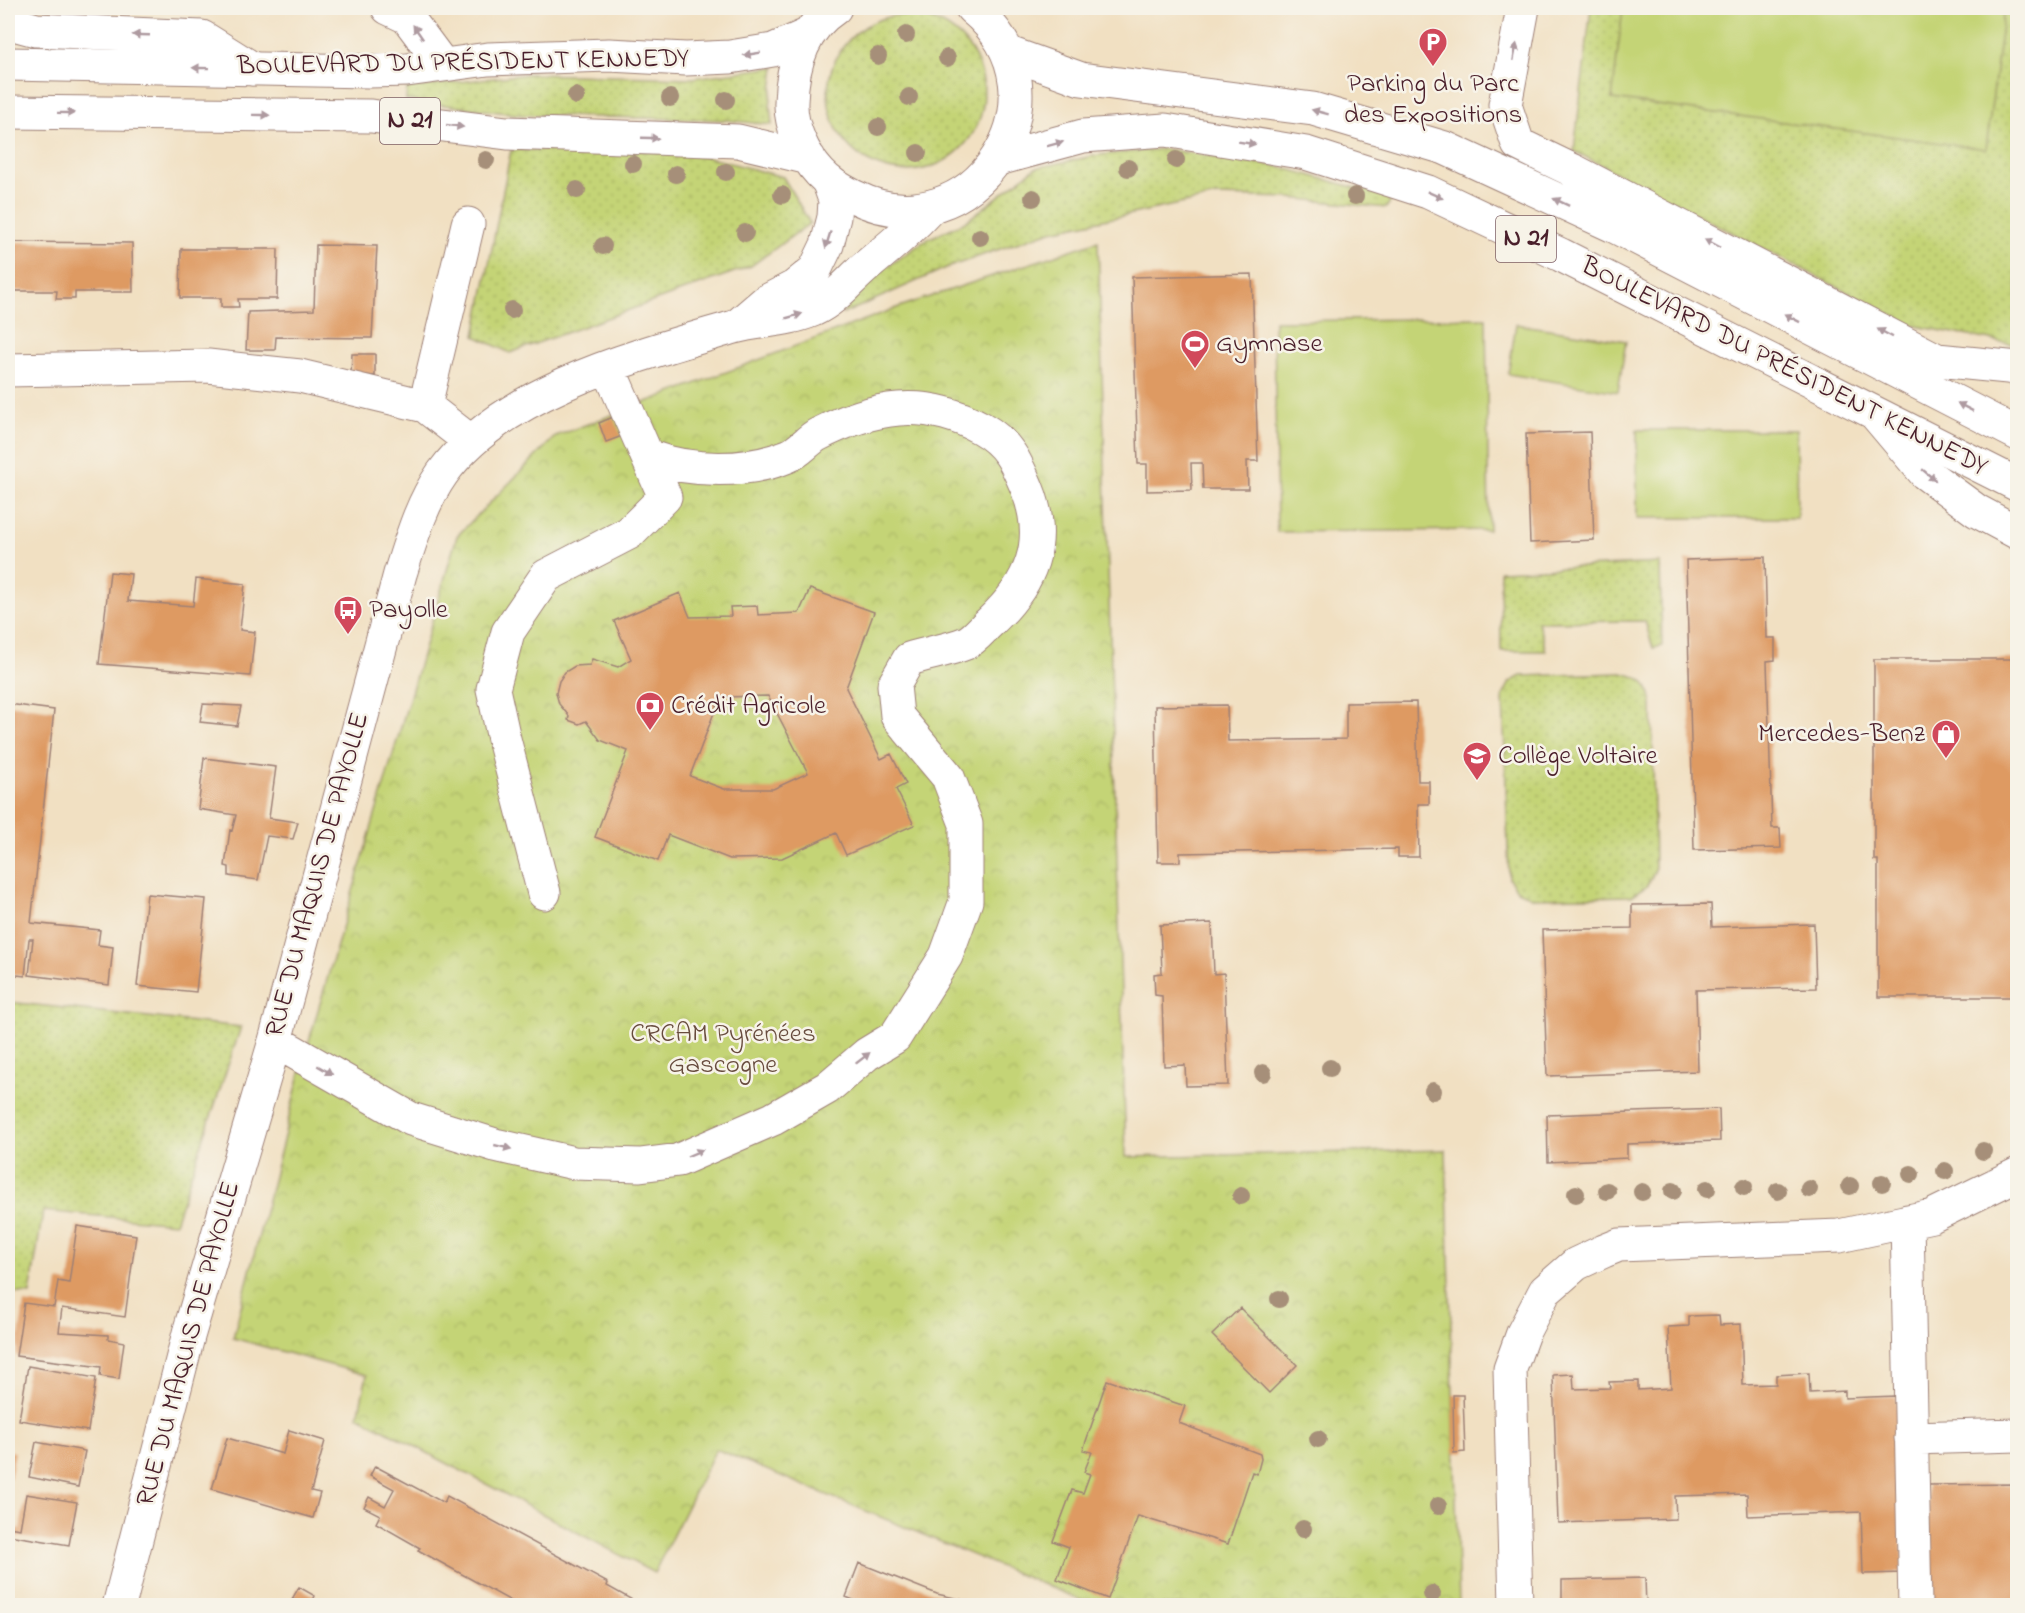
<svg xmlns="http://www.w3.org/2000/svg" width="2025" height="1613" viewBox="0 0 2025 1613" font-family="'Indie Flower',sans-serif">
	<style>
		.grass { fill: url(#grass-dots); stroke: #877a50; stroke-width: 1.5 }
		.park { fill: url(#park-crowns); stroke: #877a50; stroke-width: 1.5 }
		.pitch { fill: #c4d476; stroke: #877a50; stroke-width: 1.5 }
		.building { fill: #de9a62; fill-rule: evenodd }
		.lines { fill: none; stroke-linecap: round; stroke-linejoin: round }
		.minor-casing { stroke: #9e8076; stroke-width: 35 }
		.major-casing { stroke: #9e8076; stroke-width: 35 }
		.minor { stroke: #fff; stroke-width: 33 }
		.major { stroke: #fff; stroke-width: 33 }
		.tree { fill: #a68f79 }
		.oneway { fill: #ae9aa0 }
		.labels { text-anchor: middle; dominant-baseline: central; stroke-width: 5; stroke-linejoin: round; paint-order: stroke }
		.shield { fill: #f7f3e8; stroke: #7e5f64; stroke-width: 1.5 }
		.shield-label { font-size: 26px; font-weight: bold; fill: #4a1f2b }
		.street-label { font-size: 27px; fill: #4a1f2b; stroke: #f7f3e8 }
		.poi-label { font-size: 27px; fill: #4a1f2b; stroke: #f7f3e8; text-anchor: start }
		.park-label { font-size: 27px; fill: #684c3e; stroke: #f7f3e8 }
	</style>
	<defs>
		<pattern id="grass-dots" width="8" height="8" patternUnits="userSpaceOnUse" patternTransform="scale(1.5)"><rect width="8" height="8" fill="#c4d476"/><path d="M2 2h.1M6 6h.1" fill="none" stroke="#aab666" stroke-width="1.8" stroke-linecap="round"/></pattern>
		<pattern id="park-crowns" width="20" height="18" patternUnits="userSpaceOnUse" patternTransform="scale(1.5)"><rect width="20" height="18" fill="#c4d476"/><path d="M2 6a3 3 0 1 1 6 0M12 15a3 3 0 1 1 6 0" fill="none" stroke="#aab666"/></pattern>
	</defs>
	<rect width="100%" height="100%" fill="#f7f3e8"/>
	<filter id="ink" filterUnits="userSpaceOnUse"><feTurbulence type="fractalNoise" baseFrequency=".0167" numOctaves="2"/><feDisplacementMap in="SourceGraphic" scale="12" xChannelSelector="R" yChannelSelector="G"/><feConvolveMatrix kernelMatrix="1 2 1 2 8 2 1 2 1" color-interpolation-filters="sRGB"/></filter>
	<filter id="wash" filterUnits="userSpaceOnUse"><feTurbulence type="fractalNoise" baseFrequency=".008" numOctaves="4" result="noise"/><feDisplacementMap in="SourceGraphic" scale="24" xChannelSelector="R" yChannelSelector="G"/><feGaussianBlur stdDeviation="1.35" result="paint"/><feColorMatrix in="noise" values="0 0 0 0 0 0 0 0 0 0 0 0 0 0 0 0 0 1.4 0 .05"/><feComposite in="paint" operator="in"/></filter>
	<g filter="url(#wash)">
		<rect width="100%" height="100%" fill="#f1e0c2"/>
		<path class="grass" d="M 1591,8 L 2017,8 L 2017,345 L 1911,325 L 1574,151 Z
			M828 93a78 78 0 1 1 156 0a78 78 0 1 1-156 0Z
			M 775,67 L 770,106 L 772,125 L 725,120 L 523,115 L 406,100 L 407,88 L 529,74 L 693,78 Z
			M 1163,149 L 1276,166 L 1393,198 L 1386,208 L 1290,198 L 1217,196 L 1051,231 L 946,268 L 843,314 L 848,298 L 866,281 L 928,239 L 965,222 L 1035,168 L 1099,155 Z
			M 511,150 L 681,150 L 783,177 L 810,223 L 751,266 L 510,353 L 475,336 Z
			M 1660,563 L 1662,646 L 1653,648 L 1645,621 L 1538,622 L 1546,651 L 1501,651 L 1500,571 Z
			M 1622,673 C 1644,679 1648,680 1652,704 L 1655,871 L 1646,887 L 1631,896 L 1534,898 L 1517,890 L 1509,879 L 1503,696 L 1510,682 L 1521,676 Z
			M 8,1002 L 241,1027 L 175,1223 L 43,1211 L 30,1294 L 8,1292 Z"/>
		<path class="park" d="M 1098,241 L 1126,1157 L 1446,1150 L 1459,1605 L 1093,1605 L 716,1449 L 654,1573 L 358,1416 L 367,1375 L 233,1338 L 304,1058 L 457,536 L 556,436 L 902,306 Z"/>
		<path class="pitch" d="M 1623,8 L 2004,8 L 1986,149 L 1612,99 Z
			M 1486,318 L 1489,530 L 1277,532 L 1274,321 Z
			M 1516,324 L 1626,341 L 1618,392 L 1508,374 Z
			M 1637,430 L 1796,430 L 1797,518 L 1637,518 Z"/>
		<g id="blocks">
			<path class="building" d="M 8,242 L 132,243 L 133,292 L 75,292 L 75,299 L 56,299 L 57,291 L 8,291 Z
				M 316,245 L 377,246 L 372,338 L 276,337 L 275,350 L 246,350 L 248,312 L 314,310 Z
				M 181,249 L 278,249 L 277,299 L 238,299 L 239,307 L 221,307 L 221,298 L 180,298 Z
				M 1252,274 L 1258,461 L 1247,461 L 1248,489 L 1203,489 L 1202,463 L 1191,463 L 1192,490 L 1147,491 L 1147,464 L 1138,464 L 1132,277 Z
				M 352,354 L 375,354 L 375,376 L 351,374 Z
				M 613,417 L 622,436 L 606,442 L 599,423 Z
				M 1590,432 L 1594,540 L 1530,543 L 1526,434 Z
				M 1765,557 L 1767,638 L 1775,638 L 1775,660 L 1767,661 L 1772,828 L 1780,828 L 1781,848 L 1694,850 L 1686,560 Z
				M 110,572 L 131,574 L 128,601 L 193,606 L 196,579 L 245,584 L 240,630 L 255,632 L 250,676 L 99,664 Z
				M 810,589 L 874,612 L 846,688 L 881,759 L 891,754 L 906,784 L 896,789 L 914,825 L 846,855 L 836,833 L 782,858 L 730,859 L 668,835 L 658,861 L 595,837 L 628,751 L 600,740 L 586,721 L 579,724 L 568,720 L 569,716 L 559,704 L 556,693 L 559,681 L 565,672 L 575,666 L 590,665 L 592,659 L 618,667 L 631,659 L 614,621 L 680,593 L 690,617 L 731,616 L 730,607 L 757,606 L 758,615 L 799,613 ZM 768,696 L 808,773 L 773,789 L 724,789 L 690,776 L 720,697 Z
				M 1874,659 L 2018,659 L 2018,997 L 1878,997 L 1878,860 L 1874,860 Z
				M 1416,702 L 1418,781 L 1429,781 L 1429,804 L 1418,804 L 1419,857 L 1398,857 L 1398,849 L 1180,853 L 1180,862 L 1158,862 L 1155,706 L 1227,705 L 1228,741 L 1346,739 L 1346,703 Z
				M 8,704 L 54,710 L 31,923 L 100,930 L 98,945 L 113,947 L 109,985 L 29,975 L 33,939 L 29,939 L 25,976 L 8,974 Z
				M 203,704 L 241,706 L 237,726 L 200,722 Z
				M 204,758 L 276,767 L 269,818 L 298,822 L 293,839 L 267,836 L 258,880 L 229,876 L 229,867 L 225,866 L 230,830 L 232,831 L 236,815 L 198,809 Z
				M 147,894 L 206,899 L 196,992 L 137,986 Z
				M 1711,904 L 1712,927 L 1814,924 L 1816,988 L 1696,990 L 1698,1071 L 1547,1076 L 1542,930 L 1632,928 L 1632,905 Z
				M 1212,923 L 1214,974 L 1224,973 L 1228,1085 L 1186,1086 L 1185,1065 L 1164,1066 L 1162,996 L 1155,995 L 1154,974 L 1162,973 L 1160,925 Z
				M 1719,1109 L 1720,1141 L 1627,1144 L 1627,1158 L 1548,1162 L 1547,1115 Z
				M 77,1226 L 136,1235 L 125,1317 L 62,1308 L 59,1332 L 108,1335 L 108,1339 L 124,1342 L 119,1379 L 100,1376 L 101,1367 L 16,1356 L 24,1303 L 54,1307 L 58,1281 L 69,1283 Z
				M 1240,1308 L 1297,1365 L 1269,1393 L 1212,1335 Z
				M 1719,1315 L 1720,1325 L 1741,1324 L 1743,1385 L 1776,1384 L 1776,1375 L 1809,1373 L 1810,1393 L 1845,1391 L 1845,1398 L 1896,1396 L 1903,1573 L 1863,1574 L 1861,1512 L 1748,1516 L 1747,1494 L 1675,1496 L 1676,1519 L 1558,1523 L 1553,1375 L 1573,1374 L 1574,1389 L 1610,1388 L 1609,1382 L 1638,1381 L 1638,1390 L 1671,1388 L 1668,1327 L 1689,1326 L 1689,1316 Z
				M 28,1366 L 96,1378 L 88,1431 L 19,1420 Z
				M 1107,1380 L 1185,1406 L 1179,1423 L 1260,1454 L 1261,1459 L 1257,1474 L 1252,1472 L 1228,1544 L 1138,1516 L 1108,1599 L 1057,1579 L 1069,1547 L 1053,1541 L 1072,1490 L 1083,1493 L 1090,1474 L 1084,1472 L 1092,1452 L 1083,1450 Z
				M 1453,1395 L 1463,1395 L 1465,1452 L 1454,1453 Z
				M 289,1430 L 325,1441 L 311,1491 L 320,1493 L 313,1518 L 212,1489 L 227,1438 L 283,1454 Z
				M 36,1442 L 85,1451 L 78,1487 L 29,1477 Z
				M 8,1451 L 15,1452 L 10,1479 L 8,1478 Z
				M 375,1466 L 444,1503 L 447,1496 L 608,1583 L 607,1586 L 643,1606 L 520,1606 L 418,1550 L 420,1548 L 376,1523 L 380,1515 L 364,1507 L 369,1497 L 385,1506 L 394,1489 L 370,1476 Z
				M 2018,1484 L 2018,1606 L 1929,1606 L 1927,1485 Z
				M 26,1494 L 77,1502 L 69,1545 L 8,1535 L 8,1527 L 20,1529 Z
				M 859,1563 L 937,1594 L 990,1606 L 868,1606 L 846,1597 Z
				M 1645,1578 L 1646,1606 L 1562,1606 L 1562,1580 Z
				M 299,1587 L 315,1596 L 310,1606 L 292,1599 Z"/>
		</g>
	</g>
	<g filter="url(#ink)">
		<use href="#blocks" fill-opacity="0" stroke="#9e8076" stroke-width="1.5"/>
		<g class="lines">
			<g class="minor-casing">
				<path id="minor" d="M 388,8 L 407,17 L 442,64
					M 1523,8 L 1505,105 L 1518,144 L 1574,171 L 1587,189
					M 8,20 L 14,24 L 36,30 L 202,37 L 253,69
					M 1574,171 L 1937,360
					M 468,224 L 425,406 L 470,441
					M 737,326 L 765,302 L 794,287 L 815,270 L 827,245 L 834,217 L 835,200 L 829,183
					M 1915,363 L 1937,360 L 2018,368
					M 8,370 L 208,366 L 300,376 L 425,406
					M 1877,416 L 1925,473 L 1977,511 L 2018,533
					M 544,893 L 504,739 L 493,689 L 508,632 L 546,576 L 629,533 L 665,497 L 608,367
					M 275,1041 L 411,1119 L 495,1145 L 574,1163 L 640,1165 L 679,1160 L 773,1119 L 827,1088 L 867,1054 L 895,1037 L 946,956 L 966,901 L 966,824 L 948,777 L 897,716 L 894,685 L 909,659 C 928,653 949,650 966,643 C 975,639 983,628 990,622 C 1031,584 1049,542 1027,488 C 1016,462 1008,443 981,428 C 924,397 873,406 817,435 C 807,441 799,452 788,456 C 747,473 691,472 650,457
					M 1907,1221 L 1915,1606
					M 1911,1438 L 2018,1435
					M 119,1606 L 189,1333 L 275,1041 L 400,574 C 411,540 421,504 442,474 C 502,390 639,355 734,327 C 760,320 787,321 813,310 C 837,299 849,280 869,264 C 893,244 911,229 932,206
					M 1516,1606 L 1510,1369 L 1523,1333 L 1545,1291 L 1576,1264 L 1604,1251 L 1619,1245 L 1839,1236 L 1932,1216 L 2018,1174"/>
			</g>
			<g class="major-casing">
				<path id="major" d="M 835,8 C 803,29 792,66 791,102 C 790,126 804,156 820,173 C 830,184 840,189 853,196 C 972,257 1079,95 972,8
					M 1009,53 L 1081,79 L 1313,109 L 1445,148 L 1614,226 L 2018,434
					M 8,64 L 369,71 L 407,70 L 488,59 L 609,55 L 686,59 L 730,57 L 773,50 L 807,35
					M 8,112 L 371,116 L 507,133 L 738,141 L 809,158
					M 998,159 L 1083,136 L 1165,130 L 1306,153 L 1428,192 L 1561,255 L 2018,485"/>
			</g>
			<use href="#minor" class="minor"/>
			<use href="#major" class="major"/>
		</g>
		<g class="tree">
			<circle cx="906" cy="35" r="9"/>
			<circle cx="878" cy="56" r="9"/>
			<circle cx="947" cy="58" r="9"/>
			<circle cx="576" cy="96" r="9"/>
			<circle cx="909" cy="97" r="9"/>
			<circle cx="670" cy="98" r="9"/>
			<circle cx="726" cy="100" r="9"/>
			<circle cx="878" cy="127" r="9"/>
			<circle cx="918" cy="153" r="9"/>
			<circle cx="486" cy="160" r="9"/>
			<circle cx="1176" cy="160" r="9"/>
			<circle cx="633" cy="164" r="9"/>
			<circle cx="1128" cy="168" r="9"/>
			<circle cx="726" cy="172" r="9"/>
			<circle cx="676" cy="174" r="9"/>
			<circle cx="577" cy="190" r="9"/>
			<circle cx="782" cy="195" r="9"/>
			<circle cx="1355" cy="196" r="9"/>
			<circle cx="1033" cy="198" r="9"/>
			<circle cx="745" cy="233" r="9"/>
			<circle cx="980" cy="237" r="9"/>
			<circle cx="603" cy="246" r="9"/>
			<circle cx="512" cy="310" r="9"/>
			<circle cx="1330" cy="1068" r="9"/>
			<circle cx="1263" cy="1073" r="9"/>
			<circle cx="1433" cy="1091" r="9"/>
			<circle cx="1983" cy="1151" r="9"/>
			<circle cx="1945" cy="1171" r="9"/>
			<circle cx="1911" cy="1174" r="9"/>
			<circle cx="1882" cy="1183" r="9"/>
			<circle cx="1850" cy="1186" r="9"/>
			<circle cx="1744" cy="1187" r="9"/>
			<circle cx="1707" cy="1189" r="9"/>
			<circle cx="1809" cy="1189" r="9"/>
			<circle cx="1607" cy="1191" r="9"/>
			<circle cx="1673" cy="1191" r="9"/>
			<circle cx="1778" cy="1191" r="9"/>
			<circle cx="1642" cy="1192" r="9"/>
			<circle cx="1576" cy="1194" r="9"/>
			<circle cx="1241" cy="1196" r="9"/>
			<circle cx="1279" cy="1299" r="9"/>
			<circle cx="1318" cy="1439" r="9"/>
			<circle cx="1438" cy="1506" r="9"/>
			<circle cx="1303" cy="1529" r="9"/>
			<circle cx="1432" cy="1594" r="9"/>
		</g>
		<defs><path id="oneway-solid" d="M-6-.8H1V-3.2L6.5 0L1 3.2V.8H-6Z" transform="scale(1.5)"/></defs>
		<g class="oneway">
			<use href="#oneway-solid" transform="translate(418 32) rotate(-125)"/>
			<use href="#oneway-solid" transform="translate(141 35) rotate(-178)"/>
			<use href="#oneway-solid" transform="translate(1515 52) rotate(-79)"/>
			<use href="#oneway-solid" transform="translate(752 54) rotate(171)"/>
			<use href="#oneway-solid" transform="translate(201 68) rotate(-179)"/>
			<use href="#oneway-solid" transform="translate(1320 112) rotate(-165)"/>
			<use href="#oneway-solid" transform="translate(66 113) rotate(1)"/>
			<use href="#oneway-solid" transform="translate(261 115) rotate(1)"/>
			<use href="#oneway-solid" transform="translate(455 126) rotate(7)"/>
			<use href="#oneway-solid" transform="translate(650 138) rotate(2)"/>
			<use href="#oneway-solid" transform="translate(1247 143) rotate(9)"/>
			<use href="#oneway-solid" transform="translate(1055 144) rotate(-15)"/>
			<use href="#oneway-solid" transform="translate(1435 195) rotate(24)"/>
			<use href="#oneway-solid" transform="translate(1561 202) rotate(-155)"/>
			<use href="#oneway-solid" transform="translate(828 240) rotate(107)"/>
			<use href="#oneway-solid" transform="translate(1712 243) rotate(-152)"/>
			<use href="#oneway-solid" transform="translate(794 316) rotate(-16)"/>
			<use href="#oneway-solid" transform="translate(1792 318) rotate(-153)"/>
			<use href="#oneway-solid" transform="translate(1885 333) rotate(-152)"/>
			<use href="#oneway-solid" transform="translate(1965 407) rotate(-153)"/>
			<use href="#oneway-solid" transform="translate(1929 475) rotate(40)"/>
			<use href="#oneway-solid" transform="translate(863 1058) rotate(-38)"/>
			<use href="#oneway-solid" transform="translate(325 1070) rotate(30)"/>
			<use href="#oneway-solid" transform="translate(503 1147) rotate(13)"/>
			<use href="#oneway-solid" transform="translate(695 1153) rotate(-23)"/>
		</g>
	</g>
	<defs>
		<g id="parking-pin" transform="scale(1.5)"><path d="M0 17L-7.5 6A9.5 9.5 0 1 1 7.5 6Z" fill="#d1495b" stroke="#f7f3e8"/><path d="M-3.5-5.5H1a3.5 3.5 0 0 1 0 7H-1V5.5H-3.5ZM-1-3.4V-.6H.8a1.4 1.4 0 0 0 0-2.8Z" fill="#fff"/></g>
		<g id="stadium-pin" transform="scale(1.5)"><path d="M0 17L-7.5 6A9.5 9.5 0 1 1 7.5 6Z" fill="#d1495b" stroke="#f7f3e8"/><path d="M0-5a6.5 5 0 1 0 0 10a6.5 5 0 1 0 0-10ZM-3.5-1.8h7v3.6h-7Z" fill="#fff"/></g>
		<g id="bus-pin" transform="scale(1.5)"><path d="M0 17L-7.5 6A9.5 9.5 0 1 1 7.5 6Z" fill="#d1495b" stroke="#f7f3e8"/><path d="M-5-6H5V4H4V6H2V4H-2V6H-4V4H-5ZM-3.5-4V0h7V-4ZM-3.5 1.2v1.5H-2V1.2ZM2 1.2v1.5H3.5V1.2Z" fill="#fff"/></g>
		<g id="bank-pin" transform="scale(1.5)"><path d="M0 17L-7.5 6A9.5 9.5 0 1 1 7.5 6Z" fill="#d1495b" stroke="#f7f3e8"/><path d="M-6-4H6V4H-6ZM0-2.3a2.3 2.3 0 1 0 0 4.6a2.3 2.3 0 1 0 0-4.6Z" fill="#fff"/></g>
		<g id="shop-pin" transform="scale(1.5)"><path d="M0 17L-7.5 6A9.5 9.5 0 1 1 7.5 6Z" fill="#d1495b" stroke="#f7f3e8"/><path d="M-5-2.5h2.3a2.7 3.5 0 0 1 5.4 0H5L5.5 6h-11ZM-1.5-2.5h3a1.5 2.3 0 0 0-3 0Z" fill="#fff"/></g>
		<g id="school-pin" transform="scale(1.5)"><path d="M0 17L-7.5 6A9.5 9.5 0 1 1 7.5 6Z" fill="#d1495b" stroke="#f7f3e8"/><path d="M0-5L7-2L0 1L-7-2ZM-4 1L0 2.5L4 1V4Q0 6-4 4Z" fill="#fff"/></g>
	</defs>
	<g fill-rule="evenodd">
		<use href="#parking-pin" x="1433" y="42"/>
		<use href="#stadium-pin" x="1195" y="344"/>
		<use href="#bus-pin" x="348" y="610"/>
		<use href="#bank-pin" x="650" y="706"/>
		<use href="#shop-pin" x="1946" y="734"/>
		<use href="#school-pin" x="1477" y="756"/>
	</g>
	<g class="labels">
		<g class="shield">
			<rect x="380" y="98" width="60" height="46" rx="4.5"/>
			<rect x="1496" y="216" width="60" height="46" rx="4.5"/>
		</g>
		<g class="shield-label">
			<text x="410" y="121">N 21</text>
			<text x="1526" y="239">N 21</text>
		</g>
		<g class="street-label">
			<text transform="translate(463 63) rotate(-1)">BOULEVARD DU PRÉSIDENT KENNEDY</text>
			<text transform="translate(1784 367) rotate(27)">BOULEVARD DU PRÉSIDENT KENNEDY</text>
			<text transform="translate(318 875) rotate(-75)">RUE DU MAQUIS DE PAYOLLE</text>
			<text transform="translate(189 1344) rotate(-75)">RUE DU MAQUIS DE PAYOLLE</text>
		</g>
		<g class="poi-label">
			<text x="1433" y="84" text-anchor="middle">Parking du Parc<tspan x="1433" dy="31">des Expositions</tspan></text>
			<text x="1216" y="344">Gymnase</text>
			<text x="369" y="610">Payolle</text>
			<text x="671" y="706">Crédit Agricole</text>
			<text x="1925" y="734" text-anchor="end">Mercedes-Benz</text>
			<text x="1498" y="756">Collège Voltaire</text>
		</g>
		<g class="park-label">
			<text x="723" y="1034">CRCAM Pyrénées<tspan x="723" dy="31">Gascogne</tspan></text>
		</g>
	</g>
	<rect width="2025" height="1613" fill="none" stroke="#f7f3e8" stroke-width="30"/>
</svg>
